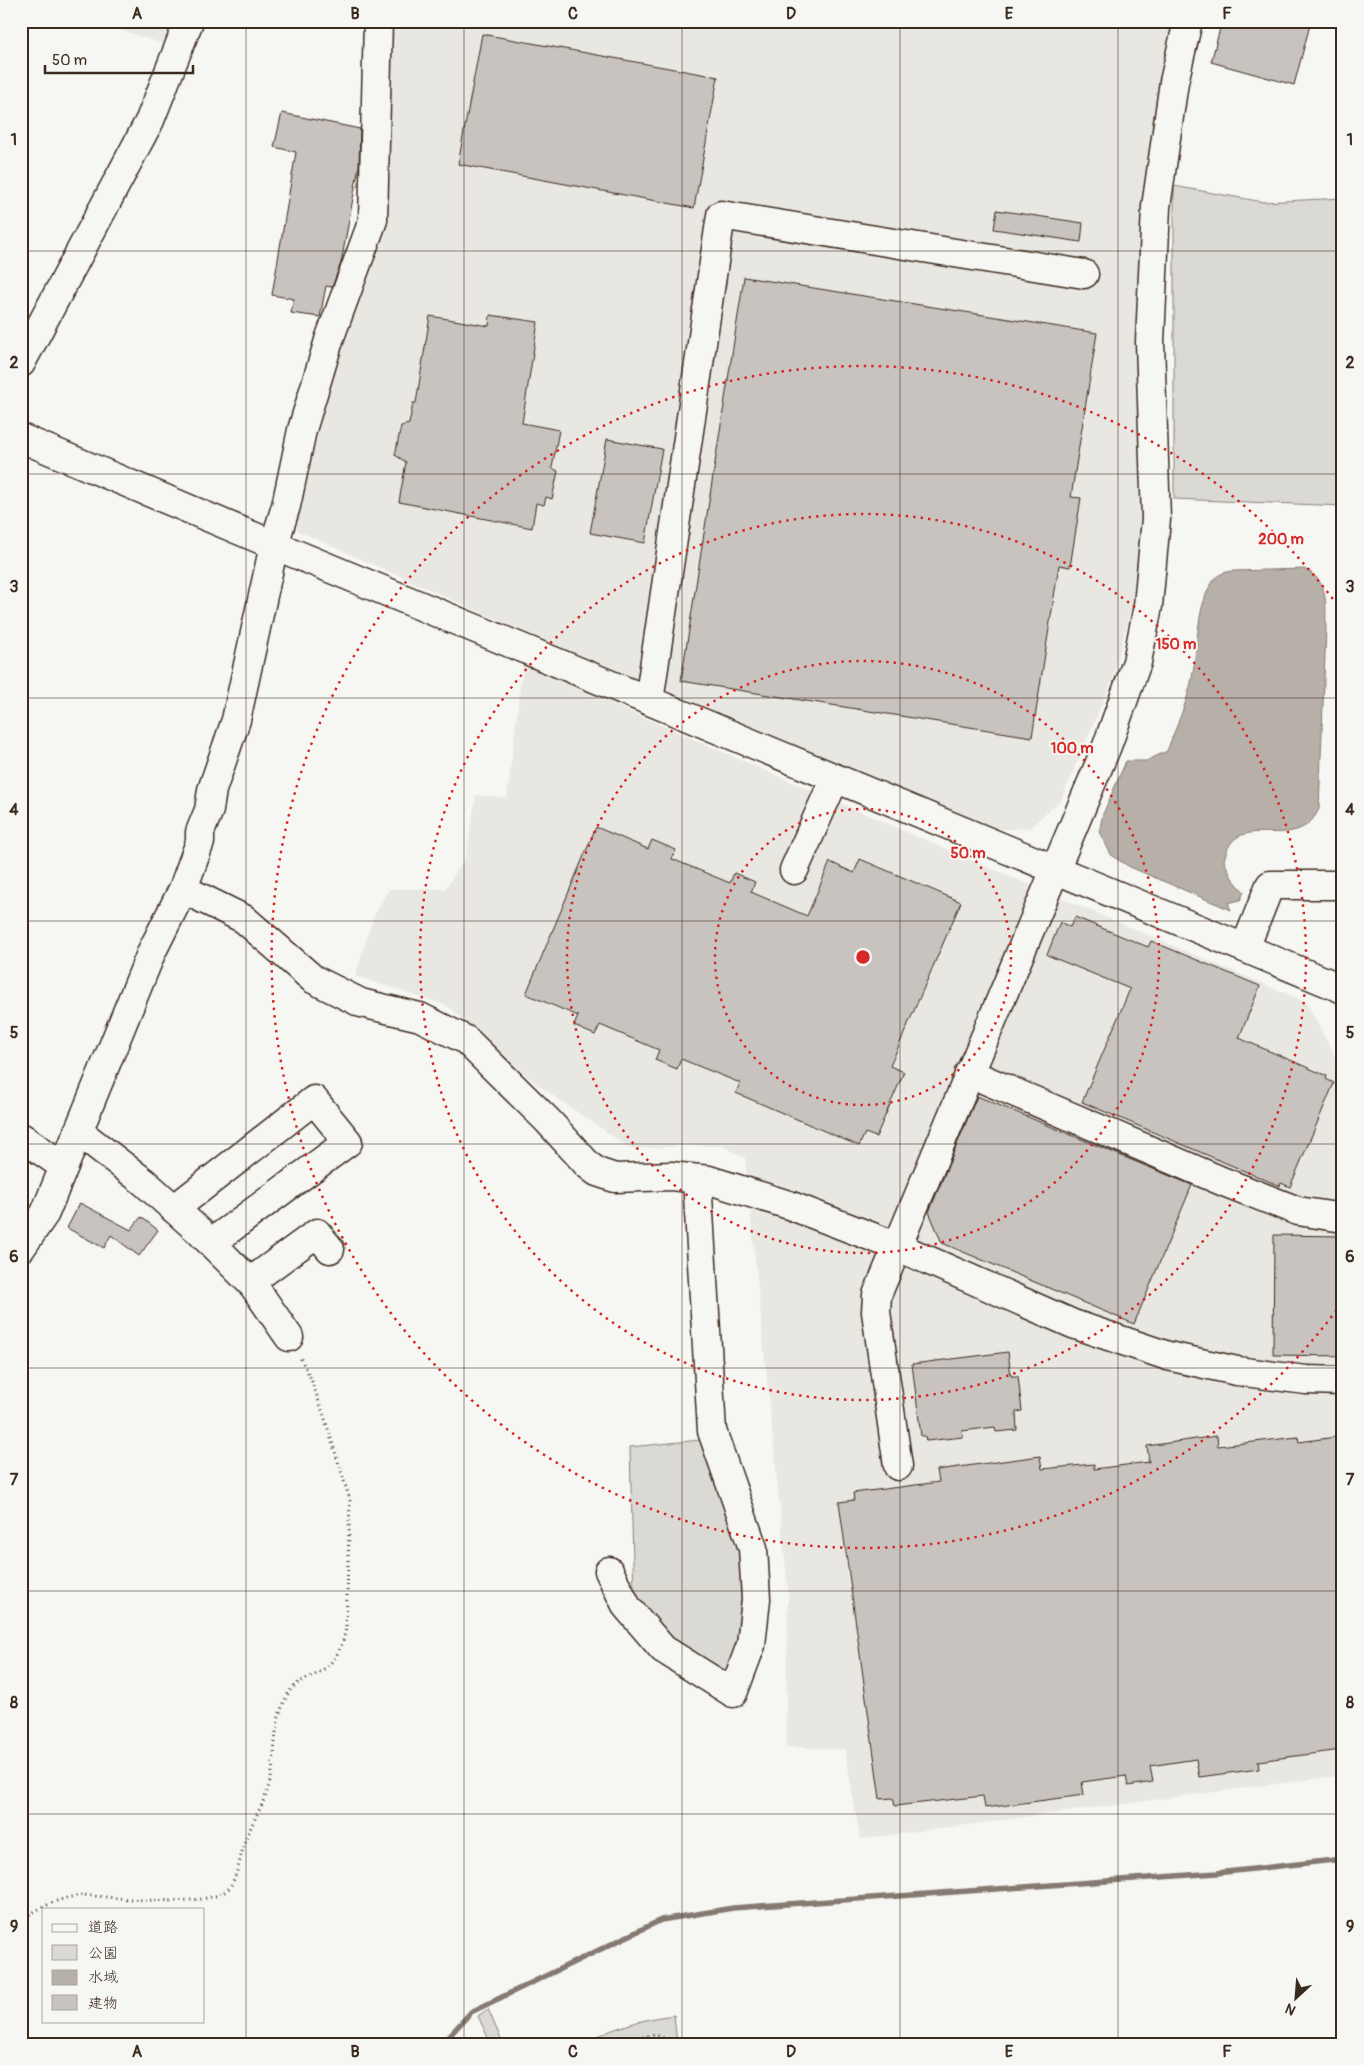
<svg xmlns="http://www.w3.org/2000/svg" width="1364" height="2065" viewBox="0 0 1364 2065" font-family="Pangolin,'Klee One',sans-serif">
	<style>
		.built { fill: #e8e7e2 }
		.green { fill: #dad9d3; stroke: #8a8278 }
		.water { fill: #b6b0a9; stroke: #857a71 }
		.lines { fill: none; stroke-linecap: round; stroke-linejoin: round }
		.stream { stroke: #857a71; stroke-width: 5.5 }
		.building { fill: #c8c3be; stroke: #3b2a1e }
		.minor-casing { stroke: #3b2a1e; stroke-width: 31 }
		.path { stroke: #3b2a1e; stroke-width: 3; stroke-dasharray: 1 4; stroke-linecap: butt }
		.minor { stroke: #f6f6f2; stroke-width: 28 }
		.grid { fill: none; stroke: #3b2a1e; stroke-width: 1; stroke-opacity: 0.55 }
		.ring { fill: none; stroke: #d62828; stroke-width: 2.5; stroke-dasharray: 2.5 5 }
		.centre { fill: #d62828; stroke: #f6f6f2; stroke-width: 2.5 }
		.ring-label { font-size: 15px; text-anchor: middle; font-weight: bold; fill: #d62828; stroke: #f6f6f2; stroke-width: 4; stroke-linejoin: round; paint-order: stroke }
		.neatline { fill: none; stroke: #3b2a1e; stroke-width: 2 }
		.grid-label { font-size: 16px; text-anchor: middle; font-weight: bold; fill: #3b2a1e }
	</style>
	<rect width="100%" height="100%" fill="#f6f6f2"/>
	<filter id="ink" filterUnits="userSpaceOnUse"><feTurbulence type="fractalNoise" baseFrequency=".02" numOctaves="2"/><feDisplacementMap in="SourceGraphic" scale="10" xChannelSelector="R" yChannelSelector="G"/><feConvolveMatrix kernelMatrix="1 2 1 2 8 2 1 2 1" color-interpolation-filters="sRGB"/></filter>
	<g filter="url(#ink)">
		<path class="built" d="M 92,21 L 175,21 L 164,44 Z
			M 387,21 L 1176,21 L 1141,212 L 1144,452 L 1139,576 L 1113,678 L 1061,800 L 1029,828 L 983,830 L 552,644 L 298,531 L 295,518 L 354,302 Z
			M 523,665 L 971,860 L 1306,1002 L 1343,1071 L 1343,1775 L 860,1839 L 845,1749 L 786,1747 L 788,1590 L 745,1158 L 723,1146 L 681,1146 L 631,1149 L 535,1083 L 448,1006 L 355,976 L 374,916 L 389,889 L 445,889 L 466,857 L 476,795 L 507,798 Z"/>
		<path class="green" d="M 1174,186 L 1263,202 L 1343,198 L 1343,506 L 1174,499 Z
			M 710,1439 L 742,1554 L 743,1638 L 725,1680 L 666,1643 L 634,1599 L 630,1447 Z
			M 488,2009 L 503,2044 L 491,2044 L 478,2016 Z
			M 674,2015 L 677,2044 L 580,2044 C 615,2028 636,2020 674,2015 Z"/>
		<path class="water" d="M 1304,569 C 1330,581 1325,603 1326,628 L 1319,809 C 1296,859 1234,804 1224,861 L 1232,878 L 1244,892 L 1240,900 L 1228,903 L 1231,910 L 1130,867 L 1112,856 L 1099,832 L 1103,814 L 1126,761 L 1146,761 L 1167,751 C 1176,727 1187,703 1192,678 C 1198,649 1196,610 1211,584 C 1216,575 1223,572 1233,571 Z"/>
		<g class="lines">
			<path class="stream" d="M 442,2044 L 471,2012 L 661,1920 L 733,1908 L 1217,1873 L 1343,1859"/>
		</g>
		<path class="building" d="M 1222,21 L 1311,21 L 1294,85 L 1211,62 Z
			M 482,34 L 718,77 L 694,208 L 458,164 Z
			M 282,113 L 360,129 L 359,166 L 341,263 L 332,287 L 326,286 L 320,317 L 291,313 L 294,299 L 272,295 L 296,152 L 274,147 Z
			M 997,210 L 1083,223 L 1081,242 L 994,229 Z
			M 744,277 L 1097,333 L 1071,497 L 1081,498 L 1070,567 L 1059,565 L 1032,737 L 681,681 Z
			M 490,315 L 538,322 L 522,423 L 559,430 L 552,468 L 558,471 L 552,499 L 546,497 L 544,505 L 536,503 L 532,528 L 399,502 L 406,462 L 395,455 L 401,426 L 409,424 L 413,403 L 416,403 L 430,316 L 489,326 Z
			M 607,439 L 662,449 L 645,543 L 590,533 Z
			M 596,827 L 648,849 L 652,840 L 676,850 L 672,859 L 730,883 L 734,873 L 755,882 L 751,892 L 807,916 L 830,862 L 854,873 L 860,859 L 961,902 L 890,1066 L 904,1072 L 876,1137 L 865,1133 L 859,1146 L 736,1093 L 740,1083 L 681,1059 L 677,1069 L 655,1060 L 659,1050 L 600,1025 L 595,1035 L 574,1026 L 578,1016 L 526,994 Z
			M 1075,917 L 1148,947 L 1151,941 L 1260,986 L 1239,1038 L 1327,1076 L 1326,1079 L 1334,1083 L 1290,1187 L 1281,1183 L 1280,1186 L 1082,1102 L 1130,989 L 1047,955 L 1060,922 L 1070,927 Z
			M 977,1096 L 1192,1185 L 1134,1324 L 942,1243 L 929,1212 Z
			M 80,1203 L 131,1230 L 141,1217 L 158,1230 L 139,1256 L 111,1235 L 104,1248 L 67,1228 Z
			M 1274,1235 L 1343,1236 L 1343,1356 L 1273,1355 Z
			M 1008,1352 L 1011,1376 L 1018,1376 L 1022,1411 L 1016,1412 L 1017,1430 L 996,1432 L 995,1427 L 962,1431 L 963,1437 L 926,1441 L 925,1436 L 921,1436 L 912,1364 Z
			M 1217,1436 L 1218,1446 L 1298,1437 L 1299,1442 L 1343,1436 L 1343,1740 L 1339,1741 L 1341,1750 L 1258,1761 L 1259,1769 L 1199,1777 L 1196,1759 L 1150,1766 L 1153,1782 L 1128,1786 L 1126,1776 L 1082,1782 L 1084,1795 L 985,1808 L 983,1796 L 895,1806 L 893,1798 L 880,1799 L 839,1502 L 854,1500 L 853,1493 L 939,1482 L 937,1470 L 1040,1456 L 1042,1469 L 1094,1464 L 1094,1469 L 1149,1462 L 1147,1446 Z"/>
		<g class="lines">
			<g class="minor-casing">
				<path id="minor" d="M 21,363 L 150,120 L 189,21
					M 21,438 L 274,545 L 1343,989
					M 649,701 L 721,215 L 1084,274
					M 794,870 L 835,778
					M 183,889 L 244,919 L 313,979 L 361,1003 L 420,1017 L 466,1040 L 548,1121 L 588,1165 L 597,1172 L 615,1178 L 671,1176 L 709,1180 L 789,1205 L 896,1246 L 1073,1324 L 1168,1356 L 1237,1371 L 1306,1380 L 1343,1381
					M 1245,948 L 1270,885 L 1343,885
					M 969,1073 L 1224,1182 L 1298,1211 L 1343,1218
					M 78,1131 L 144,1182 L 199,1231 L 253,1285 L 289,1337
					M 21,1137 L 63,1166
					M 174,1209 L 314,1100 L 348,1142 L 211,1243
					M 21,1248 L 45,1213 L 152,951 L 183,889 L 200,842 L 200,832 L 209,810 L 212,790 L 236,720 L 274,545 L 286,506 L 302,430 L 330,337 L 373,220 L 378,21
					M 250,1282 L 317,1233 L 330,1249
					M 898,1466 L 876,1312 L 877,1295 L 1107,746 L 1137,662 L 1148,606 L 1156,519 L 1150,342 L 1156,207 L 1174,82 L 1188,21
					M 609,1571 L 627,1607 L 663,1649 L 733,1693 L 751,1645 L 756,1599 L 753,1548 L 712,1431 L 697,1179"/>
			</g>
			<path class="path" d="M 21,1920 C 40,1907 61,1897 83,1895 C 111,1897 212,1910 229,1888 C 239,1874 240,1854 246,1838 C 255,1817 266,1800 271,1778 C 275,1756 274,1727 282,1707 C 294,1675 304,1685 325,1668 C 338,1658 343,1643 346,1628 L 350,1500 L 324,1416 L 311,1379 L 300,1357
				M 624,2044 C 639,2038 658,2028 670,2044"/>
			<use href="#minor" class="minor"/>
		</g>
	</g>
	<path class="grid" d="M 246,21 L 246,2044M 464,21 L 464,2044M 682,21 L 682,2044M 900,21 L 900,2044M 1118,21 L 1118,2044M 21,251 L 1343,251M 21,474 L 1343,474M 21,698 L 1343,698M 21,921 L 1343,921M 21,1144 L 1343,1144M 21,1368 L 1343,1368M 21,1591 L 1343,1591M 21,1814 L 1343,1814"/>
	<g class="ring">
		<circle cx="863" cy="957" r="148"/>
		<circle cx="863" cy="957" r="296"/>
		<circle cx="863" cy="957" r="443"/>
		<path d="M1341 1304A591 591 0 1 1 1341 610"/>
	</g>
	<circle cx="863" cy="957" r="8" class="centre"/>
	<g class="ring-label">
		<text x="1281" y="544">200 m</text>
		<text x="1176" y="649">150 m</text>
		<text x="1072" y="753">100 m</text>
		<text x="968" y="858">50 m</text>
	</g>
	<rect width="1364" height="2065" fill="none" stroke="#f6f6f2" stroke-width="55"/>
	<rect x="42" y="1908" width="162" height="115" fill="#f6f6f2" stroke="#aba49d"/>
	<rect x="52" y="1924" width="25" height="8" fill="#f6f6f2" stroke="#aba49d"/>
	<text x="88" y="1932" font-size="15" fill="#3b2a1e">道路</text>
	<rect x="52" y="1945" width="25" height="15" fill="#dad9d3" stroke="#aba49d"/>
	<text x="88" y="1958" font-size="15" fill="#3b2a1e">公園</text>
	<rect x="52" y="1970" width="25" height="15" fill="#b6b0a9" stroke="#aba49d"/>
	<text x="88" y="1982" font-size="15" fill="#3b2a1e">水域</text>
	<rect x="52" y="1995" width="25" height="15" fill="#c8c3be" stroke="#aba49d"/>
	<text x="88" y="2008" font-size="15" fill="#3b2a1e">建物</text>
	<g transform="translate(1296 1998) rotate(206)" stroke="#f6f6f2" stroke-width="4" paint-order="stroke">
	<path d="M0-4L9 19L0 12L-9 19Z" fill="#3b2a1e"/>
	<text y="-8" font-size="14" font-weight="bold" text-anchor="middle" fill="#3b2a1e">N</text>
	</g>
	<path d="M45 65v8h148v-8" fill="none" stroke="#3b2a1e" stroke-width="2.5"/>
	<text x="52" y="65" font-size="15" fill="#3b2a1e" stroke="#f6f6f2" stroke-width="4" paint-order="stroke">50 m</text>
	<rect x="28" y="28" width="1308" height="2010" class="neatline"/>
	<g class="grid-label">
		<text x="137" y="19">A</text>
		<text x="355" y="19">B</text>
		<text x="573" y="19">C</text>
		<text x="791" y="19">D</text>
		<text x="1009" y="19">E</text>
		<text x="1227" y="19">F</text>
		<text x="14" y="145">1</text>
		<text x="1350" y="145">1</text>
		<text x="14" y="368">2</text>
		<text x="1350" y="368">2</text>
		<text x="14" y="592">3</text>
		<text x="1350" y="592">3</text>
		<text x="14" y="815">4</text>
		<text x="1350" y="815">4</text>
		<text x="14" y="1038">5</text>
		<text x="1350" y="1038">5</text>
		<text x="14" y="1262">6</text>
		<text x="1350" y="1262">6</text>
		<text x="14" y="1485">7</text>
		<text x="1350" y="1485">7</text>
		<text x="14" y="1708">8</text>
		<text x="1350" y="1708">8</text>
		<text x="14" y="1932">9</text>
		<text x="1350" y="1932">9</text>
		<text x="137" y="2057">A</text>
		<text x="355" y="2057">B</text>
		<text x="573" y="2057">C</text>
		<text x="791" y="2057">D</text>
		<text x="1009" y="2057">E</text>
		<text x="1227" y="2057">F</text>
	</g>
</svg>
